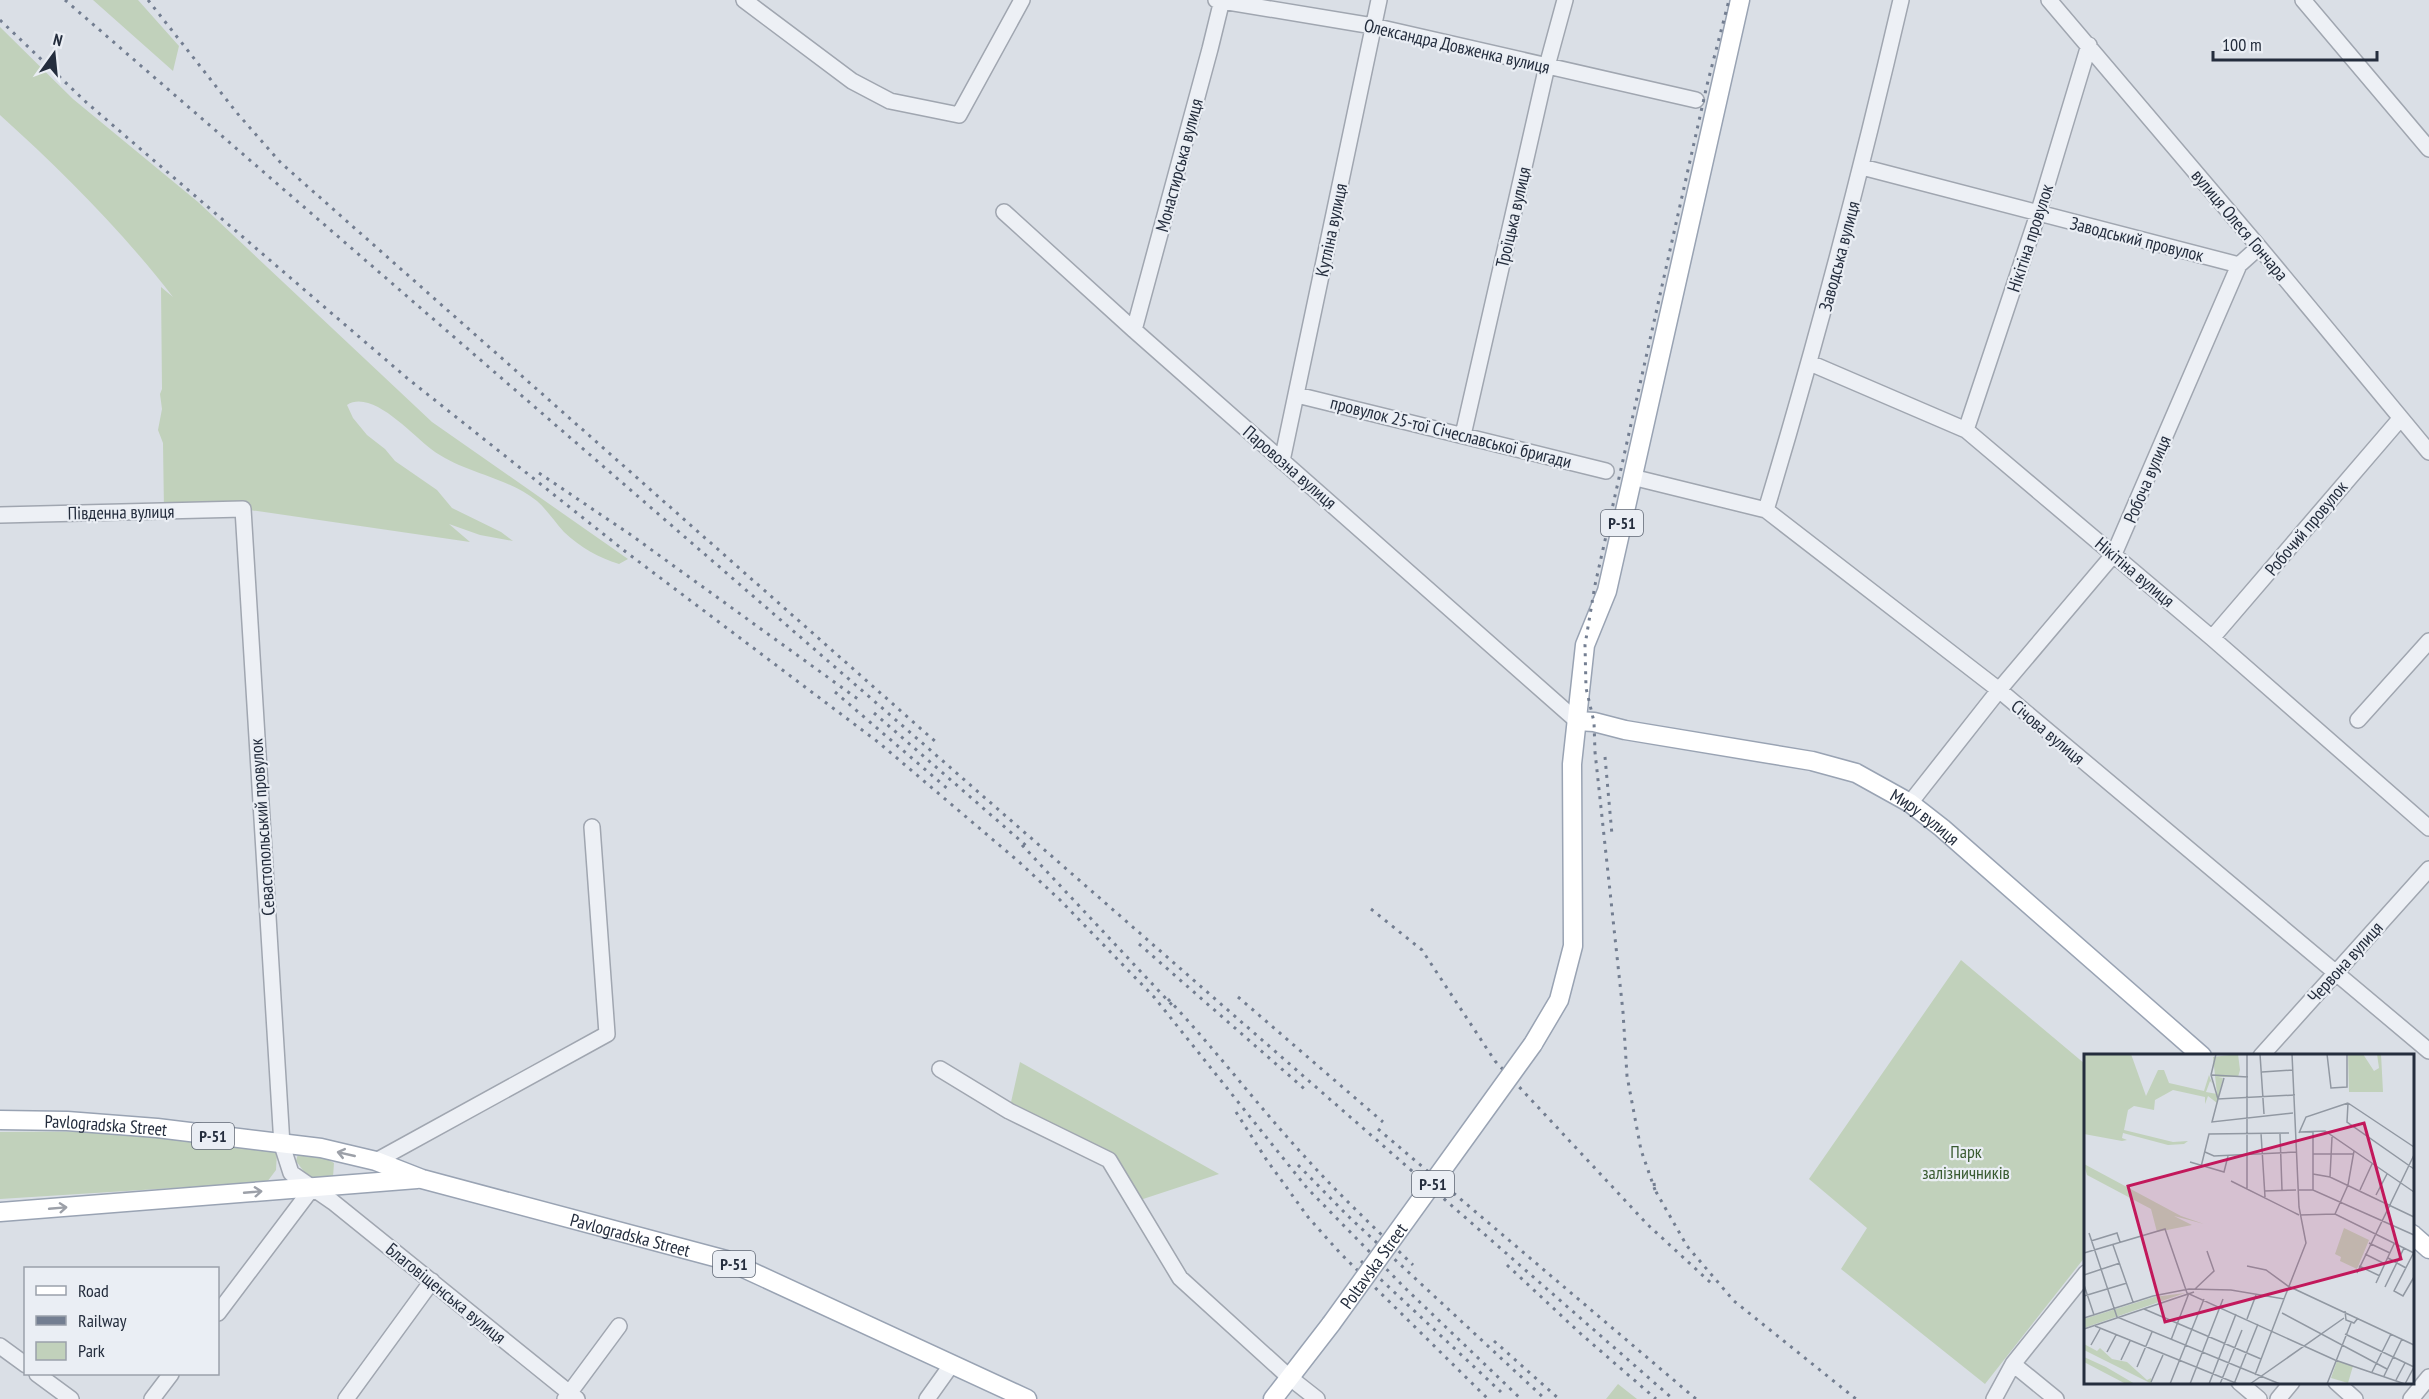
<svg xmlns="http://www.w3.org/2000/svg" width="2429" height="1399" viewBox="0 0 2429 1399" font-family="'PT Sans Narrow',sans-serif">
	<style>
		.green { fill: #c1d1bb }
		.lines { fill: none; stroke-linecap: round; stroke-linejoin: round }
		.minor-casing { stroke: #a0a6b0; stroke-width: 18 }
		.major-casing { stroke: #99a3b3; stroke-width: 21 }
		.minor { stroke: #edf0f5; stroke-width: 15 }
		.major { stroke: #fff; stroke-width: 18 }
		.rail { stroke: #737e91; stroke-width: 3; stroke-dasharray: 3 6; stroke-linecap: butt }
		.major-bridge-casing { stroke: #99a3b3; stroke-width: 21; stroke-linecap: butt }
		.major-bridge { stroke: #fff; stroke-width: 18 }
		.oneway { stroke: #9ca0a8 }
		.labels { text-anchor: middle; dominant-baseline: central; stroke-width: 4.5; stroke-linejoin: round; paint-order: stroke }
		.shield { fill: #eaeef4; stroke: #5f6774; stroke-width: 1.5 }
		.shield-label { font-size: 16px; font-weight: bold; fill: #242d3d }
		.street-label { font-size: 18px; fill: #242d3d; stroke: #eaeef4 }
		.park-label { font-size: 18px; fill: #385a30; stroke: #eaeef4 }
		.inset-road { fill: none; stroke: #9198a2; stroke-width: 1.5 }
		.view { fill: #c2185b; fill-opacity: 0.15; stroke: #c2185b; stroke-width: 3 }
		.inset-edge { fill: none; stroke: #242d3d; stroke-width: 3 }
	</style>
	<rect width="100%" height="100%" fill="#dadfe6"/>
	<path class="green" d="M 93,0 L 138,0 L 179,46 L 173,71 Z
		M 0,27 L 73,99 L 198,202 L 432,422 L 628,559 L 619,564 C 599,558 580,547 564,532 C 555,522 547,510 537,501 C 506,476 462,473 431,449 C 411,434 372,389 347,405 L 353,418 L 367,435 L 385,449 L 395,461 L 437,490 L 452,508 L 501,532 L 513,541 L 480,535 L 449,524 L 470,542 L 243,509 L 164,511 L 163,443 L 158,430 L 162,409 L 160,394 L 162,389 L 161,287 L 173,297 C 122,231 62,171 0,115 Z
		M 1961,960 L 2085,1064 L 2085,1257 L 1985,1384 L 1841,1269 L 1867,1228 L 1809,1179 Z
		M 1020,1062 L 1219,1174 L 1134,1202 L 1109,1160 L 1009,1111 Z
		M 136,1131 L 277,1152 L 276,1170 L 267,1182 L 0,1199 L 0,1132 Z
		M 298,1154 L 325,1158 L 334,1163 L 333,1177 L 324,1181 L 308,1177 L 296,1161 Z
		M 1618,1384 L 1637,1399 L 1606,1399 Z"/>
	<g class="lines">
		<g class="minor-casing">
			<path id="minor" d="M 744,0 L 852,81 L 890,101 L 959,115 L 1022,0
				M 1216,0 L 1373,26 L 1696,100
				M 2049,0 L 2259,247 L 2429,452
				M 2303,0 L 2429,149
				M 1862,167 L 2239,265
				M 1004,212 L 1134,330 L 1577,721
				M 1134,330 L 1210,49 L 1222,0
				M 1810,363 L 1966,430 L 2212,638 L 2429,828
				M 1297,395 L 1606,471
				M 1966,430 L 2038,214 L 2089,45
				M 1463,435 L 1547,66 L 1565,0
				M 1282,461 L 1379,0
				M 1632,477 L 1766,510 L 1999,690 L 2429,1051
				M 1766,510 C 1817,341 1861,172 1901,0
				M 0,515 L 243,509 L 282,1145 L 291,1173 L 333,1202 L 577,1399
				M 2212,638 L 2400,419
				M 2358,720 L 2429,641
				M 1910,803 L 1999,690 L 2114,554 L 2239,265 L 2259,247
				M 2261,1056 L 2429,869
				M 940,1069 L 1009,1111 L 1109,1160 L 1180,1278 L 1289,1377 L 1317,1399
				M 376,1161 L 607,1034 L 592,827
				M 218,1313 L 313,1187
				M 0,1346 L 26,1365
				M 2013,1364 L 2056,1399
				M 37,1374 L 71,1399
				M 2239,1382 L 2259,1399
				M 2336,1382 L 2355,1399
				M 152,1399 L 171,1374
				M 346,1399 L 432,1281
				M 565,1399 L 619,1326
				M 927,1399 L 952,1364
				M 1994,1399 L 2013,1364 L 2086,1273
				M 2278,1399 L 2292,1382
				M 2411,1399 L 2429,1377"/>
		</g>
		<g class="major-casing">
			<g id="major">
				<path id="s1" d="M 1577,721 L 1594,722 L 1625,730 L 1812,761 L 1856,773 L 1910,803 L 1942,828 L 2202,1056"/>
				<path d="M 1533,1044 L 1559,1000 L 1573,946 L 1572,764 L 1585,645 L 1607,591 L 1740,0"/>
				<path id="s2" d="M 0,1120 L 67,1121 L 157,1128 L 321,1148 L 376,1161 L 422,1179 L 726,1260 L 1027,1399"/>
				<path d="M 0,1212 L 417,1179"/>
				<path d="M 2412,1234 L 2429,1249"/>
				<path d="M 1273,1399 L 1331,1324"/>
			</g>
		</g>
		<use href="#minor" class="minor"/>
		<use href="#major" class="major"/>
		<path class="rail" d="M 65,0 L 873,700 L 1673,1399
			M 148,0 L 237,113 L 281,163 L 937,743
			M 0,20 L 87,103 L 407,378 L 626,552 L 878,742 L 1018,861 L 1060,900 L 1154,997 L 1307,1188 L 1405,1288 L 1521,1399
			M 539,473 L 631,535 L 862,702
			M 835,692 L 949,790
			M 874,713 L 1030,849
			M 1605,757 L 1612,835
			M 1022,845 L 1172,1005
			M 1371,909 L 1422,950 L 1495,1061 L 1647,1224 L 1712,1284
			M 1139,944 L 1308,1092
			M 1238,997 L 1383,1122
			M 1168,999 C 1216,1050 1258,1106 1306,1158 C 1340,1196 1377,1230 1413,1265
			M 1236,1112 L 1266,1159 L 1308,1217 L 1340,1253 L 1488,1399
			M 1378,1129 L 1696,1399
			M 1298,1165 L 1348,1216 L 1545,1399
			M 1654,1183 L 1655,1190 L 1687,1246 L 1734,1301 L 1856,1399
			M 1655,1190 L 1641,1150 L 1627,1076 L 1623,1012 L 1595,752 L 1594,722 L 1586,688 L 1585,645 L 1595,585 L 1707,85 L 1729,0
			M 1361,1261 L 1501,1392
			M 1507,1265 L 1581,1334 L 1656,1399
			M 1494,1341 L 1559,1399"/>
		<g class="major-bridge-casing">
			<g id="major-bridge">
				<path id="s3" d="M 1331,1324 L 1533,1044"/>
			</g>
		</g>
		<use href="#major-bridge" class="major-bridge"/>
	</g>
	<defs><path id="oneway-shaft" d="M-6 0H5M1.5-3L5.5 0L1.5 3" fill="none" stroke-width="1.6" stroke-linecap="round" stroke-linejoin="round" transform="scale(1.5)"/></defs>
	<g class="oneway">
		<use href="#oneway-shaft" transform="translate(346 1154) rotate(-167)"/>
		<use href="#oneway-shaft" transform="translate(253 1192) rotate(-5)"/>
		<use href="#oneway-shaft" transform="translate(58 1208) rotate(-5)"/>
	</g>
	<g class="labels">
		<g class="shield">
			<rect x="1601" y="510" width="42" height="26" rx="4.5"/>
			<rect x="192" y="1123" width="42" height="26" rx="4.5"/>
			<rect x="1412" y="1171" width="42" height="26" rx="4.5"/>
			<rect x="713" y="1251" width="42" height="26" rx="4.5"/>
		</g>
		<g class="shield-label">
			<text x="1622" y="523">Р-51</text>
			<text x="213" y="1136">Р-51</text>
			<text x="1433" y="1184">Р-51</text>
			<text x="734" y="1264">Р-51</text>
		</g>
		<g class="street-label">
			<text transform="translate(1457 46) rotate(13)">Олександра Довженка вулиця</text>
			<text transform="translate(1179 165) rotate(-75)">Монастирська вулиця</text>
			<text transform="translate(1513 217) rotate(-77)">Троїцька вулиця</text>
			<text transform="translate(2240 225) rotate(50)">вулиця Олеся Гончара</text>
			<text transform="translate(1331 230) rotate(-78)">Кутліна вулиця</text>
			<text transform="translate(2030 238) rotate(-72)">Нікітіна провулок</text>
			<text transform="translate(2137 239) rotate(14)">Заводський провулок</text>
			<text transform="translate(1839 256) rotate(-75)">Заводська вулиця</text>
			<text transform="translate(1451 432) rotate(14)">провулок 25-тої Січеславської бригади</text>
			<text transform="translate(1290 467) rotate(41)">Паровозна вулиця</text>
			<text transform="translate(2147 479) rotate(-67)">Робоча вулиця</text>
			<text transform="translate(121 512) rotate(-1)">Південна вулиця</text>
			<text transform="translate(2306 528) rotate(-50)">Робочий провулок</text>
			<text transform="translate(2135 572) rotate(40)">Нікітіна вулиця</text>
			<text transform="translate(2048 732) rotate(40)">Січова вулиця</text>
			<text stroke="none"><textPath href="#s1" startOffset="366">Миру вулиця</textPath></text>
			<text transform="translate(262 827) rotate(-94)">Севастопольський провулок</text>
			<text transform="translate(2345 962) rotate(-48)">Червона вулиця</text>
			<text stroke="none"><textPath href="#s2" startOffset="106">Pavlogradska Street</textPath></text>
			<text stroke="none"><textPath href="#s2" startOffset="644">Pavlogradska Street</textPath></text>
			<text stroke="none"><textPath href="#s3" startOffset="72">Poltavska Street</textPath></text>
			<text transform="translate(446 1293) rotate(39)">Благовіщенська вулиця</text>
		</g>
		<g class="park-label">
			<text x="1966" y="1151">Парк<tspan x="1966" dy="21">залізничників</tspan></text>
		</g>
	</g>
	<g transform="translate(2084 1054)">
		<rect width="330" height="330" fill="#dadfe6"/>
		<path d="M 0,0 L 47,0 L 62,42 L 74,16 L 80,16 L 85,29 L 120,37 L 125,21 L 128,29 L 126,27 L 122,38 L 133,40 L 129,3 L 154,0 L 156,16 L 154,23 L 134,23 L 139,24 L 133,49 L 124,42 L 121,50 L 121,43 L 89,36 L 71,46 L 70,56 L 50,52 L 44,56 L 40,76 L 89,88 L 104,87 L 100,90 L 84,91 L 39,79 L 38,84 L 43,86 L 38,87 L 0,80 ZM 264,0 L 279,0 L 290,17 L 295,14 L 293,0 L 297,0 L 299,38 L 265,38 ZM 0,110 L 97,162 L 120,170 L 90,162 L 108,171 L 73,178 L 67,155 L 3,121 ZM 260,174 L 285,186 L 273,215 L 256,207 L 257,203 L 251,200 ZM 101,239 L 0,274 L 0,265 L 70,243 ZM 0,290 L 13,297 L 16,294 L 28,305 L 43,308 L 63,326 L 67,324 L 68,330 L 0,296 ZM 0,303 L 22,313 L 51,330 L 42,330 L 0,308 ZM 253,307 L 269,312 L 264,329 L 247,324 Z" fill="#c1d1bb"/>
		<path class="inset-road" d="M 176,0 L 180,60M 243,0 L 247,34 L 263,33 L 263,0M 178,18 L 209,16M 127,21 L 134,45 L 128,68 L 209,59M 127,21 L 132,0M 128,21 L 164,23M 140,24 L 134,45 L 211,41M 264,49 L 263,68 L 330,115M 264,49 L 330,93M 216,78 L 241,77 L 330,138M 229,78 L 229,136M 177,79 L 181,143M 215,79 L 222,63 L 264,49M 196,80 L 198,136M 121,98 L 130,102 L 212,98M 229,100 L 269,100M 106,108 L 140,118 L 144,102M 117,113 L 125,80 L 205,79M 229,120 L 246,123 L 330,163M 246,123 L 248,83M 147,127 L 215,161M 163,135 L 163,0M 215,136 L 229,136 L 330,181M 276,136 L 288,110M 180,137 L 212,136M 292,141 L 303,120M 251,160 L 264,131 L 270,97M 216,161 L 251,160 L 330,199M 5,179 L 33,263 L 196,330M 7,187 L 33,179 L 36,188M 285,189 L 306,199M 29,191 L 49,248M 330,198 L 310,237 L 319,242 L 330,223M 0,199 L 81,175 L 103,239 L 251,306 L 321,330M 281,200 L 301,210M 304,204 L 322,214M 163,212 L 182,216 L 204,232 L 330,291M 275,212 L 296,222M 273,219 L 330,101M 0,221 L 36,209M 292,229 L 310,190M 0,231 L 10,261M 301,233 L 320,194M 111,235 L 130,217 L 123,197M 0,242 L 43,229M 60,255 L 177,305M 261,257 L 262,266 L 270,269 L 274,264M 198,259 L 303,315M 0,264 L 69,242 L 105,235 L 147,236 L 200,245 L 222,189 L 215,153 L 208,0M 163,265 L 172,241M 11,272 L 154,330M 0,275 L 110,238M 261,280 L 330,313M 87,286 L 105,239M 7,291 L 16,275M 23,298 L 32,281M 37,306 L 46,287M 53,313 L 68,278M 288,318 L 307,280M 171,321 L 200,245M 300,322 L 318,285M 312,326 L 321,309M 67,328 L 79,301M 86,330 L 120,245M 106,330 L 139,245M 125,330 L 152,260M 136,330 L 158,276M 150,330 L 174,270M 166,330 L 260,264M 243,330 L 267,269M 321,330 L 330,313"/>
		<path class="view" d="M 280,69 L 317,205 L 81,268 L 44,132 Z"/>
		<rect width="330" height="330" class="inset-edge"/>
	</g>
	<rect x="24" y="1267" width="195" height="108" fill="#eaeef4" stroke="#9ba1ab" stroke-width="1.5"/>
	<rect x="36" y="1286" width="30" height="9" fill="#ffffff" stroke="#9ba1ab" stroke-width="1.5"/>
	<text x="78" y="1297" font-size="18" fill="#242d3d">Road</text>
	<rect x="36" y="1316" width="30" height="9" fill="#737e91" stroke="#9ba1ab" stroke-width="1.5"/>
	<text x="78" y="1327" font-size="18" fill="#242d3d">Railway</text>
	<rect x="36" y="1342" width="30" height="18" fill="#c1d1bb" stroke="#9ba1ab" stroke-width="1.5"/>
	<text x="78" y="1357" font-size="18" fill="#242d3d">Park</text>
	<g transform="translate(54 54) rotate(15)" stroke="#eaeef4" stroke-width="4.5" paint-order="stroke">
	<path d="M0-4.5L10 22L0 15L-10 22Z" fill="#242d3d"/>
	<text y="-9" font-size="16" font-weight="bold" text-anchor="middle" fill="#242d3d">N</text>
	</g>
	<path d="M2213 51v9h164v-9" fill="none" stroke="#242d3d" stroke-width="3"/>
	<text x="2222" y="51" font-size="18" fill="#242d3d" stroke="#eaeef4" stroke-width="4.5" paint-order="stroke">100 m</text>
</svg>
